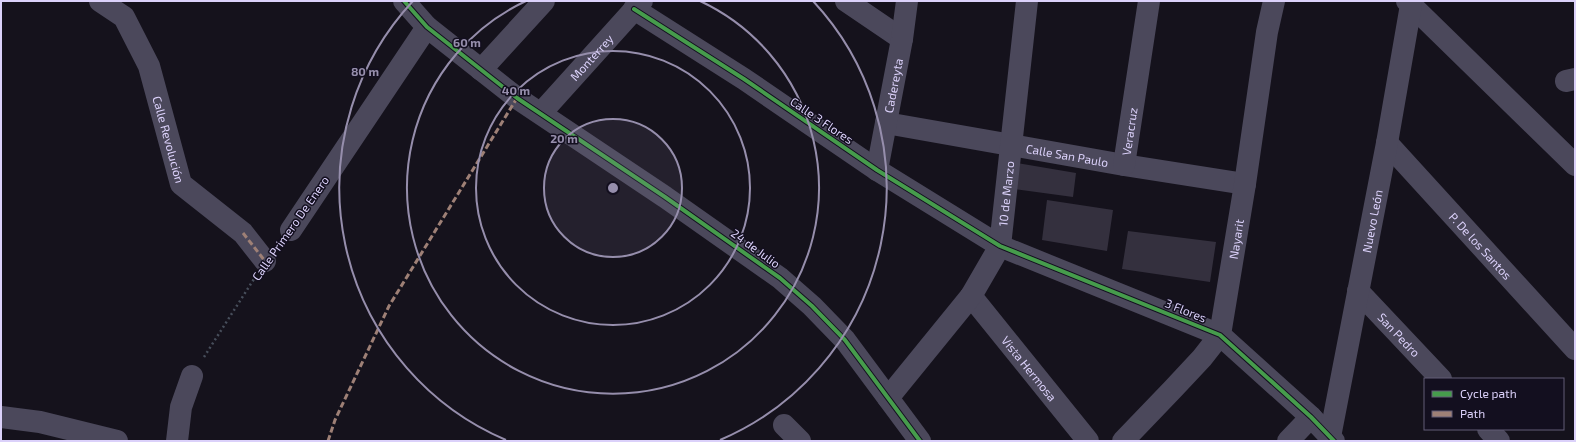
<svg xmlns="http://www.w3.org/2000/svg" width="1576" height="442" viewBox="0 0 1576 442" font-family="'Exo 2',sans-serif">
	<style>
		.building { fill: #34303e }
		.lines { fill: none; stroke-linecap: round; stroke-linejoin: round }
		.path { stroke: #474e5b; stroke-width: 2.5; stroke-dasharray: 2 3; stroke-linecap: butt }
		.minor { stroke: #4b485b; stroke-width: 22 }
		.quiet { stroke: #9e8076; stroke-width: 3; stroke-dasharray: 6 3; stroke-linecap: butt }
		.cycleway-casing { stroke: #130f1f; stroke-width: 6 }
		.cycleway { stroke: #469c4c; stroke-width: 4 }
		.ring { fill: none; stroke: #968eac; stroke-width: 2 }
		.labels { text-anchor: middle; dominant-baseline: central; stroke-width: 3; stroke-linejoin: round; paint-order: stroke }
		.street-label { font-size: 12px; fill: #dbd1fa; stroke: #130f1f }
		.centre { fill: #968eac; stroke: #130f1f; stroke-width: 2 }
		.ring-label { font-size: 12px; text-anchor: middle; font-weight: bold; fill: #968eac; stroke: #130f1f; stroke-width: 3; stroke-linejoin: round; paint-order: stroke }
	</style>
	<rect width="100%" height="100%" fill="#15121c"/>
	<path class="building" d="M 1017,163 L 1076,173 L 1073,197 L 1014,189 Z
		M 1047,200 L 1113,210 L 1107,251 L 1042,240 Z
		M 1128,231 L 1216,242 L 1210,282 L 1122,269 Z"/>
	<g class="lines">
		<path class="path" d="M 204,357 L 254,279"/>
		<g class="minor">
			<path id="s1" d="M 100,1 L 124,17 L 149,66 L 181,184 L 243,233 L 265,261"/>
			<path d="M 404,1 L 427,27 L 517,98 L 665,197 L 780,278 L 812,306 L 845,340 L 920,441"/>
			<path d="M 846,1 L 902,39"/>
			<path d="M 1407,1 L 1575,165"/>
			<path d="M 634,9 L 744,79 L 877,170 L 1000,246 L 1220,335 L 1311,417 L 1334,441"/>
			<path d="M 481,70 L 544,1"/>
			<path d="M 1566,81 L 1575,79"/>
			<path id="s2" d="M 541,113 L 642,1"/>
			<path id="s3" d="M 886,123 L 1124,165 L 1245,184"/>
			<path id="s4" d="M 1387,143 L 1575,349"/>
			<path id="s5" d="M 1124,165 L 1149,1"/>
			<path id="s6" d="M 877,170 L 902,39 L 907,1"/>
			<path d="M 291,230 L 427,27"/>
			<path id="s7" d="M 1358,291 L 1441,379"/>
			<path id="s8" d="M 971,296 L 1088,441"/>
			<path id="s9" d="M 888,398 L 971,296 L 1000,246 L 1027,1"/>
			<path d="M 1,417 L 40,422 L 117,441"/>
			<path d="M 784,425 L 800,441"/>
			<path d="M 1488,429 L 1499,441"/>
			<path id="s10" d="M 1330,437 L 1387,143 L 1411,5"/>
			<path d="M 177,441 L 181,407 L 192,376"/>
			<path id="s11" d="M 1123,441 L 1173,389 L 1202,358 L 1220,335 L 1245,184 L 1267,32 L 1274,1"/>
			<path d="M 1288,441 L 1311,417"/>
		</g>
		<path class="quiet" d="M 243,233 L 265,261
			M 328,441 L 335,420 L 389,306 L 517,98"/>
		<g class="cycleway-casing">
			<path id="cycleway" d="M 404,1 L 427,27 L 517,98 L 665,197 L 780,278 L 812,306 L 845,340 L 920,441
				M 634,9 L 744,79 L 877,170 L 1000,246 L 1220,335 L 1311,417 L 1334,441"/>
		</g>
		<use href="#cycleway" class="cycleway"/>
	</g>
	<circle cx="613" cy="188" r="69" fill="#968eac" fill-opacity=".12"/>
	<g class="ring">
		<circle cx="613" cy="188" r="69"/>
		<circle cx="613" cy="188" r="137"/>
		<path d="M700 1A206 206 0 1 1 526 1"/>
		<path d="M506 440A274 274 0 0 1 413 1M813 1A274 274 0 0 1 720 440"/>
	</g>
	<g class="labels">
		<g class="street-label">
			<text stroke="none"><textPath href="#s2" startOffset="75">Monterrey</textPath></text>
			<text stroke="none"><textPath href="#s6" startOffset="86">Cadereyta</textPath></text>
			<text transform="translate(822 120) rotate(34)">Calle 3 Flores</text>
			<text stroke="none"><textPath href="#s5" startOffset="34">Veracruz</textPath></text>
			<text stroke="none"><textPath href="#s1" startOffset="160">Calle Revolución</textPath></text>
			<text stroke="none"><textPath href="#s3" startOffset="184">Calle San Paulo</textPath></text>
			<text stroke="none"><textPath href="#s9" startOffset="242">10 de Marzo</textPath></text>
			<text stroke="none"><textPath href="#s10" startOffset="220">Nuevo León</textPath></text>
			<text transform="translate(290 228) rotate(-55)">Calle Primero De Enero</text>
			<text stroke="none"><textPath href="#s11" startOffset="241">Nayarit</textPath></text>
			<text stroke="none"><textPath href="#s4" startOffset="139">P. De los Santos</textPath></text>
			<text transform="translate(756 248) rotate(36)">24 de Julio</text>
			<text transform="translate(1186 310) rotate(22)">3 Flores</text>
			<text stroke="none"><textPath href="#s7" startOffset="60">San Pedro</textPath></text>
			<text stroke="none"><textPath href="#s8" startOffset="93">Vista Hermosa</textPath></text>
		</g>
	</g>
	<circle cx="613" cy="188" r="6" class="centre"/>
	<g class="ring-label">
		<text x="467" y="47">60 m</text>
		<text x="365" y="76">80 m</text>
		<text x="516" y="95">40 m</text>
		<text x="564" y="143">20 m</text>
	</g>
	<rect width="1576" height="442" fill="none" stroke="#dbd1fa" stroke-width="4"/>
	<rect x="1424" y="378" width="140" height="52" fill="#130f1f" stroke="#635d77"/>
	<rect x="1432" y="391" width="20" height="6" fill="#469c4c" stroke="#635d77"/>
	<text x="1460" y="398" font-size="12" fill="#dbd1fa">Cycle path</text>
	<rect x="1432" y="411" width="20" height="6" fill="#9e8076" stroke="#635d77"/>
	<text x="1460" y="418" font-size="12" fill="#dbd1fa">Path</text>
</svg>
